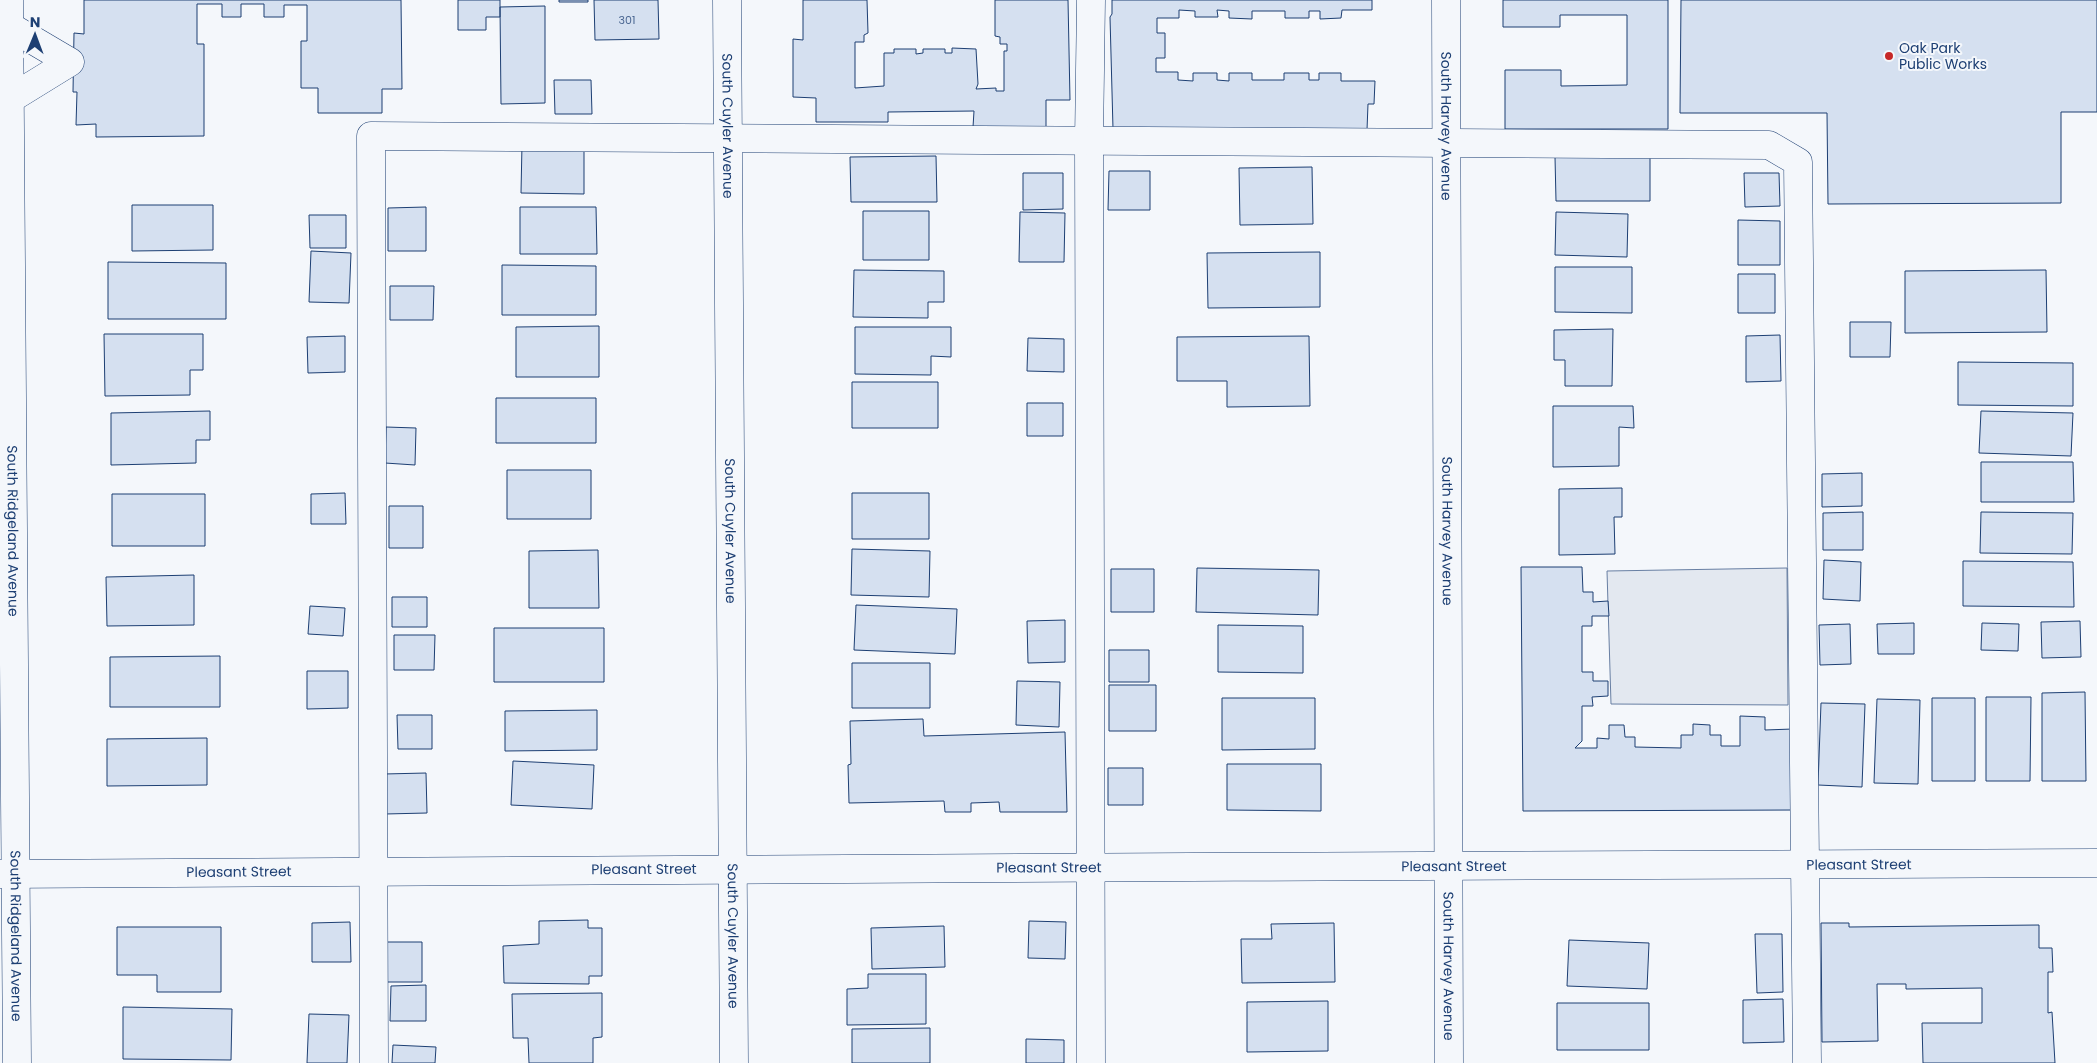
<svg xmlns="http://www.w3.org/2000/svg" width="2097" height="1063" viewBox="0 0 2097 1063" font-family="Poppins,sans-serif">
	<style>
		.parking { fill: #e3e8f0; stroke: #687fa3 }
		.building { fill: #d5e0f0; stroke: #1d3f73 }
		.lines { fill: none; stroke-linecap: round; stroke-linejoin: round }
		.minor-casing { stroke: #1d3f73; stroke-width: 29 }
		.minor { stroke: #f4f7fb; stroke-width: 28 }
		.poi-dot { fill: #c62828; stroke: #f4f7fb; stroke-width: 2 }
		.labels { text-anchor: middle; dominant-baseline: central; stroke-width: 4; stroke-linejoin: round; paint-order: stroke }
		.number-label { font-size: 11px; fill: #4b6792 }
		.poi-label { font-size: 14px; fill: #1d3f73; stroke: #f4f7fb; text-anchor: start }
		.street-label { font-size: 14px; fill: #1d3f73; stroke: #f4f7fb }
	</style>
	<rect width="100%" height="100%" fill="#f4f7fb"/>
	<path class="parking" d="M 1787,568 L 1788,705 L 1611,704 L 1607,571 Z"/>
	<path class="building" d="M 84,0 L 401,0 L 402,89 L 382,89 L 382,113 L 318,113 L 318,88 L 301,88 L 301,41 L 307,41 L 307,5 L 284,5 L 284,17 L 264,17 L 264,4 L 241,4 L 241,17 L 222,17 L 222,4 L 197,4 L 197,44 L 204,44 L 204,136 L 96,137 L 96,124 L 76,125 L 77,92 L 73,92 L 74,33 L 84,34 Z
		M 458,0 L 500,0 L 500,17 L 486,17 L 486,30 L 458,30 Z
		M 559,0 L 588,0 L 588,2 L 559,2 Z
		M 594,0 L 658,0 L 659,39 L 595,40 Z
		M 803,0 L 867,0 L 868,33 L 864,35 L 864,42 L 855,42 L 855,88 L 884,86 L 884,53 L 894,53 L 894,49 L 916,49 L 916,54 L 923,53 L 923,49 L 945,49 L 945,53 L 952,53 L 952,48 L 976,49 L 978,84 L 976,89 L 996,88 L 996,91 L 1004,91 L 1004,51 L 1007,51 L 1007,44 L 1000,44 L 1000,37 L 995,36 L 995,0 L 1068,0 L 1070,100 L 1046,100 L 1046,127 L 973,127 L 974,111 L 888,112 L 888,122 L 816,122 L 816,98 L 793,97 L 793,39 L 803,40 Z
		M 1112,0 L 1372,0 L 1372,10 L 1342,10 L 1341,18 L 1320,19 L 1320,11 L 1309,11 L 1309,18 L 1285,18 L 1285,11 L 1252,11 L 1252,19 L 1229,18 L 1229,11 L 1217,10 L 1218,17 L 1195,17 L 1195,11 L 1179,10 L 1179,18 L 1157,18 L 1157,33 L 1165,33 L 1165,58 L 1156,58 L 1156,72 L 1178,72 L 1178,80 L 1193,81 L 1193,73 L 1217,73 L 1217,80 L 1229,81 L 1229,73 L 1252,73 L 1252,80 L 1284,80 L 1284,73 L 1309,73 L 1309,80 L 1319,80 L 1319,73 L 1341,73 L 1341,81 L 1375,81 L 1374,104 L 1368,104 L 1367,130 L 1113,129 L 1110,17 L 1112,14 Z
		M 1503,0 L 1668,0 L 1668,129 L 1505,129 L 1505,70 L 1561,70 L 1561,86 L 1627,85 L 1627,15 L 1560,15 L 1560,27 L 1503,27 Z
		M 1681,0 L 2097,0 L 2097,112 L 2061,112 L 2061,203 L 1828,204 L 1827,113 L 1680,113 Z
		M 545,6 L 545,103 L 501,104 L 500,7 Z
		M 554,80 L 591,80 L 592,114 L 555,114 Z
		M 522,144 L 584,145 L 584,194 L 521,193 Z
		M 936,156 L 937,202 L 851,202 L 850,157 Z
		M 1555,157 L 1650,157 L 1650,201 L 1556,201 Z
		M 1312,167 L 1313,224 L 1240,225 L 1239,168 Z
		M 1109,171 L 1150,171 L 1150,210 L 1108,210 Z
		M 1023,173 L 1063,173 L 1063,209 L 1023,210 Z
		M 1744,173 L 1779,173 L 1780,206 L 1745,207 Z
		M 132,205 L 213,205 L 213,250 L 132,251 Z
		M 426,207 L 426,251 L 388,251 L 388,208 Z
		M 520,207 L 596,207 L 597,254 L 520,254 Z
		M 863,211 L 929,211 L 929,260 L 863,260 Z
		M 1020,212 L 1065,213 L 1064,262 L 1019,262 Z
		M 1556,212 L 1628,214 L 1627,257 L 1555,255 Z
		M 309,215 L 346,215 L 346,248 L 310,248 Z
		M 1738,220 L 1780,221 L 1780,265 L 1738,265 Z
		M 311,251 L 351,253 L 349,303 L 309,302 Z
		M 1320,252 L 1320,307 L 1208,308 L 1207,253 Z
		M 108,262 L 226,263 L 226,319 L 108,319 Z
		M 502,265 L 596,266 L 596,315 L 502,315 Z
		M 1555,267 L 1632,267 L 1632,313 L 1555,312 Z
		M 854,270 L 944,271 L 944,302 L 928,302 L 928,318 L 853,317 Z
		M 2046,270 L 2047,332 L 1905,333 L 1905,271 Z
		M 1738,274 L 1775,274 L 1775,313 L 1738,313 Z
		M 390,286 L 434,286 L 433,320 L 390,320 Z
		M 1850,322 L 1891,322 L 1890,357 L 1850,357 Z
		M 599,326 L 599,377 L 516,377 L 516,327 Z
		M 855,327 L 951,327 L 951,357 L 931,356 L 931,375 L 855,374 Z
		M 1613,329 L 1612,386 L 1565,386 L 1565,360 L 1554,360 L 1554,330 Z
		M 104,334 L 203,334 L 203,370 L 190,370 L 190,395 L 105,396 Z
		M 1780,335 L 1781,381 L 1746,382 L 1746,336 Z
		M 345,336 L 345,372 L 308,373 L 307,337 Z
		M 1309,336 L 1310,406 L 1227,407 L 1227,381 L 1177,381 L 1177,337 Z
		M 1028,338 L 1064,339 L 1064,372 L 1027,371 Z
		M 1958,362 L 2073,363 L 2073,406 L 1958,405 Z
		M 852,382 L 938,382 L 938,428 L 852,428 Z
		M 496,398 L 596,398 L 596,443 L 496,443 Z
		M 1027,403 L 1063,403 L 1063,436 L 1027,436 Z
		M 1553,406 L 1633,406 L 1634,428 L 1619,427 L 1619,466 L 1553,467 Z
		M 210,411 L 210,440 L 196,440 L 196,463 L 111,465 L 111,413 Z
		M 1981,411 L 2073,413 L 2071,456 L 1979,453 Z
		M 386,427 L 416,428 L 415,465 L 385,463 Z
		M 1981,462 L 2073,462 L 2074,502 L 1981,502 Z
		M 507,470 L 591,470 L 591,519 L 507,519 Z
		M 1862,473 L 1862,506 L 1822,507 L 1822,474 Z
		M 1622,488 L 1622,517 L 1614,517 L 1615,554 L 1559,555 L 1559,489 Z
		M 345,493 L 346,524 L 311,524 L 311,494 Z
		M 852,493 L 929,493 L 929,539 L 852,539 Z
		M 112,494 L 205,494 L 205,546 L 112,546 Z
		M 389,506 L 423,506 L 423,548 L 389,548 Z
		M 1863,512 L 1863,550 L 1823,550 L 1823,513 Z
		M 1981,512 L 2073,513 L 2072,554 L 1980,553 Z
		M 852,549 L 930,551 L 929,597 L 851,595 Z
		M 598,550 L 599,608 L 529,608 L 529,551 Z
		M 1824,560 L 1861,562 L 1860,601 L 1823,599 Z
		M 1963,561 L 2073,562 L 2074,607 L 1963,606 Z
		M 1521,567 L 1582,567 L 1583,592 L 1593,592 L 1593,602 L 1608,601 L 1609,616 L 1592,616 L 1592,626 L 1582,626 L 1582,672 L 1593,672 L 1593,681 L 1608,681 L 1608,696 L 1592,697 L 1593,706 L 1582,706 L 1582,741 L 1575,748 L 1597,748 L 1597,738 L 1609,739 L 1609,725 L 1624,725 L 1625,737 L 1635,737 L 1635,747 L 1681,748 L 1681,735 L 1693,735 L 1693,724 L 1710,725 L 1710,735 L 1721,735 L 1721,746 L 1740,746 L 1740,716 L 1765,717 L 1765,730 L 1793,729 L 1794,810 L 1523,811 Z
		M 1197,568 L 1319,570 L 1318,615 L 1196,612 Z
		M 1111,569 L 1154,569 L 1154,612 L 1111,612 Z
		M 194,575 L 194,625 L 107,626 L 106,577 Z
		M 392,597 L 427,597 L 427,627 L 392,627 Z
		M 856,605 L 957,609 L 955,654 L 854,650 Z
		M 310,606 L 345,608 L 343,636 L 308,634 Z
		M 1065,620 L 1065,662 L 1028,663 L 1027,621 Z
		M 2080,621 L 2081,657 L 2042,658 L 2041,622 Z
		M 1914,623 L 1914,654 L 1878,654 L 1877,624 Z
		M 1982,623 L 2019,624 L 2018,651 L 1981,650 Z
		M 1850,624 L 1851,664 L 1820,665 L 1819,625 Z
		M 1218,625 L 1303,626 L 1303,673 L 1218,672 Z
		M 494,628 L 604,628 L 604,682 L 494,682 Z
		M 394,635 L 435,635 L 434,670 L 394,670 Z
		M 1109,650 L 1149,650 L 1149,682 L 1109,682 Z
		M 220,656 L 220,707 L 110,707 L 110,657 Z
		M 852,663 L 930,663 L 930,708 L 852,708 Z
		M 307,671 L 348,671 L 348,708 L 307,709 Z
		M 1017,681 L 1060,682 L 1059,727 L 1016,725 Z
		M 1109,685 L 1156,685 L 1156,731 L 1109,731 Z
		M 2085,692 L 2086,781 L 2042,781 L 2042,693 Z
		M 1986,697 L 2031,697 L 2030,781 L 1986,781 Z
		M 1222,698 L 1315,698 L 1315,749 L 1222,750 Z
		M 1932,698 L 1975,698 L 1975,781 L 1932,781 Z
		M 1877,699 L 1920,700 L 1918,784 L 1874,783 Z
		M 1821,703 L 1865,704 L 1862,787 L 1818,785 Z
		M 597,710 L 597,750 L 505,751 L 505,711 Z
		M 397,715 L 432,715 L 432,749 L 398,749 Z
		M 923,719 L 924,736 L 1065,732 L 1067,812 L 1000,812 L 999,802 L 971,803 L 971,812 L 945,812 L 944,801 L 849,803 L 848,765 L 851,764 L 850,721 Z
		M 207,738 L 207,785 L 107,786 L 107,739 Z
		M 513,761 L 594,765 L 592,809 L 511,805 Z
		M 1227,764 L 1321,764 L 1321,811 L 1227,810 Z
		M 1108,768 L 1143,768 L 1143,805 L 1108,805 Z
		M 426,773 L 427,813 L 385,814 L 384,774 Z
		M 588,920 L 588,928 L 602,928 L 602,976 L 589,976 L 589,984 L 504,983 L 503,946 L 539,944 L 539,921 Z
		M 1029,921 L 1066,922 L 1065,959 L 1028,958 Z
		M 350,922 L 351,962 L 312,962 L 312,923 Z
		M 1334,923 L 1335,982 L 1242,983 L 1241,939 L 1272,939 L 1271,924 Z
		M 1821,923 L 1849,923 L 1849,927 L 2039,925 L 2039,948 L 2052,948 L 2053,972 L 2048,972 L 2048,1013 L 2052,1012 L 2055,1063 L 1923,1063 L 1922,1023 L 1982,1023 L 1982,988 L 1906,989 L 1906,984 L 1877,984 L 1878,1041 L 1822,1042 Z
		M 944,926 L 945,967 L 872,969 L 871,928 Z
		M 117,927 L 221,927 L 221,992 L 157,992 L 157,975 L 117,975 Z
		M 1755,934 L 1782,934 L 1783,992 L 1757,993 Z
		M 1569,940 L 1649,943 L 1647,989 L 1567,986 Z
		M 386,942 L 422,942 L 422,982 L 386,982 Z
		M 868,974 L 926,974 L 926,1024 L 847,1025 L 847,989 L 868,988 Z
		M 426,985 L 426,1021 L 390,1021 L 391,986 Z
		M 602,993 L 602,1037 L 593,1038 L 593,1063 L 529,1063 L 528,1038 L 513,1038 L 512,994 Z
		M 1783,999 L 1784,1042 L 1743,1043 L 1743,1000 Z
		M 1328,1001 L 1328,1051 L 1247,1052 L 1247,1002 Z
		M 1557,1003 L 1649,1003 L 1649,1050 L 1557,1050 Z
		M 123,1007 L 232,1009 L 231,1060 L 123,1059 Z
		M 309,1014 L 349,1015 L 347,1063 L 307,1063 Z
		M 930,1028 L 930,1063 L 852,1063 L 852,1029 Z
		M 1026,1039 L 1064,1040 L 1064,1063 L 1026,1063 Z
		M 393,1045 L 436,1047 L 435,1063 L 392,1063 Z"/>
	<g class="lines">
		<g class="minor-casing">
			<g id="minor">
				<path id="s1" d="M 9,0 L 17,1063"/>
				<path id="s2" d="M 727,0 L 734,1063"/>
				<path d="M 1091,0 L 1089,141 L 1091,1063"/>
				<path id="s3" d="M 1446,0 L 1449,1063"/>
				<path d="M 9,26 L 70,62 L 10,99"/>
				<path id="s4" d="M 0,874 C 699,866 1398,868 2097,863"/>
				<path d="M 374,1063 L 371,136 L 1769,145 L 1798,162 L 1807,1063"/>
			</g>
		</g>
		<use href="#minor" class="minor"/>
	</g>
	<circle class="poi-dot" cx="1889" cy="56" r="5"/>
	<g class="labels">
		<g class="number-label">
			<text x="627" y="20">301</text>
		</g>
		<g class="poi-label">
			<text x="1899" y="48">Oak Park<tspan x="1899" dy="16">Public Works</tspan></text>
		</g>
		<g class="street-label">
			<text stroke="none"><textPath href="#s2" startOffset="126">South Cuyler Avenue</textPath></text>
			<text stroke="none"><textPath href="#s3" startOffset="126">South Harvey Avenue</textPath></text>
			<text stroke="none"><textPath href="#s1" startOffset="531">South Ridgeland Avenue</textPath></text>
			<text stroke="none"><textPath href="#s3" startOffset="531">South Harvey Avenue</textPath></text>
			<text stroke="none"><textPath href="#s2" startOffset="531">South Cuyler Avenue</textPath></text>
			<text stroke="none"><textPath href="#s4" startOffset="1859">Pleasant Street</textPath></text>
			<text stroke="none"><textPath href="#s4" startOffset="1049">Pleasant Street</textPath></text>
			<text stroke="none"><textPath href="#s4" startOffset="644">Pleasant Street</textPath></text>
			<text stroke="none"><textPath href="#s4" startOffset="1454">Pleasant Street</textPath></text>
			<text stroke="none"><textPath href="#s4" startOffset="239">Pleasant Street</textPath></text>
			<text stroke="none"><textPath href="#s1" startOffset="936">South Ridgeland Avenue</textPath></text>
			<text stroke="none"><textPath href="#s2" startOffset="936">South Cuyler Avenue</textPath></text>
			<text stroke="none"><textPath href="#s3" startOffset="966">South Harvey Avenue</textPath></text>
		</g>
	</g>
	<g transform="translate(35 35) rotate(1)" stroke="#f4f7fb" stroke-width="4" paint-order="stroke">
	<path d="M0-4L9 19L0 12L-9 19Z" fill="#1d3f73"/>
	<text y="-8" font-size="14" font-weight="bold" text-anchor="middle" fill="#1d3f73">N</text>
	</g>
</svg>
